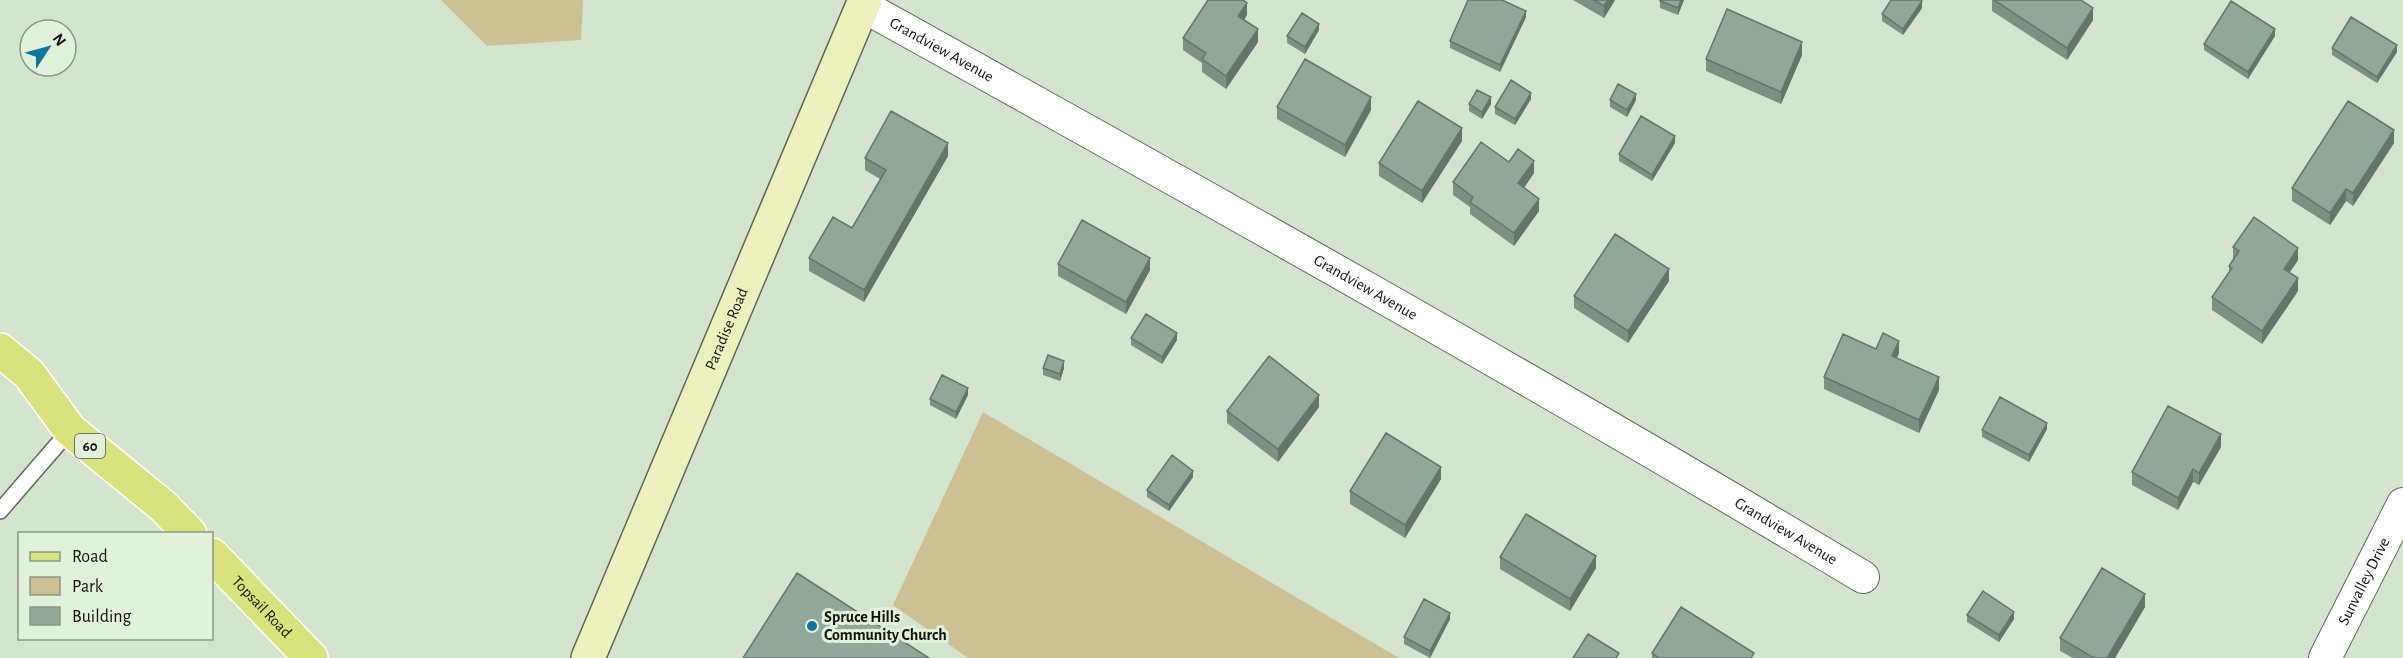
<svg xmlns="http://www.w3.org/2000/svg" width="2403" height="658" viewBox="0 0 2403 658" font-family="'Alegreya Sans',sans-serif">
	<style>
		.green { fill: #ccc195 }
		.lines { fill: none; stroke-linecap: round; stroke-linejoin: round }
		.lane-casing { stroke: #5c6955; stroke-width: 18 }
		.street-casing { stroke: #5c6955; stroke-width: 34 }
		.secondary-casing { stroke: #5c6955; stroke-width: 36 }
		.primary-casing { stroke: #fff; stroke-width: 36 }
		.lane { stroke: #fff; stroke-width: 15 }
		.street { stroke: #fff; stroke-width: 32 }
		.secondary { stroke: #ecf1be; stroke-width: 33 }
		.primary { stroke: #d9e37c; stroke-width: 33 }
		.wall { fill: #7d9083 }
		.shaded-wall { fill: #66756a }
		.building { fill: #91a798; stroke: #66756a; stroke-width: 1.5 }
		.poi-dot { fill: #0d76a1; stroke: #e2f1db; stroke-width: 2 }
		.labels { text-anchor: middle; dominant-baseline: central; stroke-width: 6; stroke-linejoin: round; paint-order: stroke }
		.shield { fill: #e2f1db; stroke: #4e564a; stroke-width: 1.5 }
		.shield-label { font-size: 15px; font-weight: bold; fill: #0e130c }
		.street-label { font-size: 16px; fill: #0e130c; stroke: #e2f1db }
		.poi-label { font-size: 16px; font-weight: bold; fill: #0e130c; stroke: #e2f1db; text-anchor: start }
	</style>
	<rect width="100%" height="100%" fill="#d5e4ce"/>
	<path class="green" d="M 441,0 L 583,0 L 581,40 L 487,46 Z
		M 983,412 L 1399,658 L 968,658 L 893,605 Z"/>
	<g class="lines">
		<g class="lane-casing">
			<path id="lane" d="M 0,511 L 70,430"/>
		</g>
		<g class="street-casing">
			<g id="street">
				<path id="s1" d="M 863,6 C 1198,192 1533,379 1863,577"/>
				<path id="s2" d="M 2325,658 L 2403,504"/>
			</g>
		</g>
		<g class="secondary-casing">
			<g id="secondary">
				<path id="s3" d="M 588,658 L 865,0"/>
			</g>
		</g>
		<g class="primary-casing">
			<g id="primary">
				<path d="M 0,350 L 29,374 L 70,430 L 163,506 L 190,534"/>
				<path id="s4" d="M 212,555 L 311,658"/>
			</g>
		</g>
		<use href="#lane" class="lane"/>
		<use href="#street" class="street"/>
		<use href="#secondary" class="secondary"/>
		<use href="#primary" class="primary"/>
	</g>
	<path class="wall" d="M 1573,0 L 1615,0 L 1604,18 Z
		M 1660,0 L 1684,0 L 1678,15 L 1660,8 Z
		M 1992,0 L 2081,0 L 2093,20 L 2067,60 L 1992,11 Z
		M 1922,8 L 1903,35 L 1882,21 L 1882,14 Z
		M 1247,15 L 1244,20 L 1258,42 L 1226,89 L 1202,72 L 1202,63 L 1183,50 L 1183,38 Z
		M 1526,17 L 1500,72 L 1450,48 L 1450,41 Z
		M 1319,30 L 1305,54 L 1287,43 L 1287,36 Z
		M 2275,36 L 2248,79 L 2204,50 L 2204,44 Z
		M 2332,48 L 2397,52 L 2377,83 L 2332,55 Z
		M 1802,55 L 1781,104 L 1706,71 L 1706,59 Z
		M 1531,99 L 1515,125 L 1495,114 L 1495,107 Z
		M 1610,100 L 1636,100 L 1627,117 L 1610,107 Z
		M 1469,104 L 1491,104 L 1482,119 L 1469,111 Z
		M 1277,107 L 1371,110 L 1345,157 L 1277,119 Z
		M 1462,141 L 1422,203 L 1379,176 L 1379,163 Z
		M 1675,143 L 1652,181 L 1619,161 L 1619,154 Z
		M 2394,143 L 2353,206 L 2346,201 L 2330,225 L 2292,201 L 2292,188 Z
		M 948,156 L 864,302 L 809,271 L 809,258 L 852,228 L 880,179 L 865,170 L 865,158 Z
		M 1509,162 L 1534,173 L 1524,188 L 1539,211 L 1514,246 L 1470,214 L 1470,207 L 1453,195 L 1453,182 Z
		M 2233,247 L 2298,260 L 2289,273 L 2298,291 L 2262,344 L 2212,310 L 2212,297 L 2229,273 L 2229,266 L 2233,259 Z
		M 1058,264 L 1150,270 L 1126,314 L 1058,276 Z
		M 1669,281 L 1628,343 L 1574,308 L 1574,296 Z
		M 1131,338 L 1177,340 L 1162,364 L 1131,345 Z
		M 1876,349 L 1899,353 L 1896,359 L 1939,390 L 1919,433 L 1824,389 L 1824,377 Z
		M 1043,368 L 1064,368 L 1060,381 L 1043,375 Z
		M 968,395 L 956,419 L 930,405 L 930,399 Z
		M 1319,407 L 1278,462 L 1227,423 L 1227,411 Z
		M 2047,429 L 2029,462 L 1982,437 L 1982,430 Z
		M 2221,447 L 2199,485 L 2193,482 L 2178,510 L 2132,485 L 2132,472 Z
		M 1193,477 L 1169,511 L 1147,497 L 1147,490 Z
		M 1441,479 L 1405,538 L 1350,504 L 1350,491 Z
		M 1500,557 L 1596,568 L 1570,611 L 1500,569 Z
		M 2145,607 L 2115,658 L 2073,658 L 2060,651 L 2060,638 Z
		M 1967,615 L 2014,619 L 1999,642 L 1967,622 Z
		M 1450,619 L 1430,658 L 1404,644 L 1404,637 Z
		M 1652,653 L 1754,658 L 1652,658 Z"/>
	<path class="shaded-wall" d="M 1608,0 L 1615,0 L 1604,18 L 1604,6 Z
		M 1681,0 L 1684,0 L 1678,15 L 1678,8 Z
		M 1922,1 L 1922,8 L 1903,35 L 1903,29 Z
		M 1247,3 L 1247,15 L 1238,28 L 1238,16 Z
		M 2093,8 L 2093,20 L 2067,60 L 2067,48 Z
		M 1526,11 L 1526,17 L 1500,72 L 1500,65 Z
		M 1319,24 L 1319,30 L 1305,54 L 1305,47 Z
		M 1258,29 L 1258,42 L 1226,89 L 1226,76 Z
		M 2275,29 L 2275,36 L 2248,79 L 2248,72 Z
		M 1802,42 L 1802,55 L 1781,104 L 1781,92 Z
		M 2397,45 L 2397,52 L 2377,83 L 2377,77 Z
		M 1531,93 L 1531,99 L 1515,125 L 1515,119 Z
		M 1636,94 L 1636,100 L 1627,117 L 1627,110 Z
		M 1371,97 L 1371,110 L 1345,157 L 1345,145 Z
		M 1491,97 L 1491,104 L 1482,119 L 1482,112 Z
		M 1462,128 L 1462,141 L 1422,203 L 1422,191 Z
		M 2394,130 L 2394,143 L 2353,206 L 2353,193 Z
		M 1675,136 L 1675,143 L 1652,181 L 1652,175 Z
		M 948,143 L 948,156 L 864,302 L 864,290 Z
		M 1534,161 L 1534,173 L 1518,196 L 1518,183 Z
		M 2346,189 L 2346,201 L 2330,225 L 2330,213 Z
		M 1539,199 L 1539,211 L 1514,246 L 1514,233 Z
		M 2298,248 L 2298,260 L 2284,281 L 2284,269 Z
		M 1150,258 L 1150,270 L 1126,314 L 1126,302 Z
		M 1669,269 L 1669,281 L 1628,343 L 1628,331 Z
		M 2298,278 L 2298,291 L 2262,344 L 2262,331 Z
		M 1177,333 L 1177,340 L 1162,364 L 1162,357 Z
		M 1899,341 L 1899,353 L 1892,369 L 1892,356 Z
		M 1064,361 L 1064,368 L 1060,381 L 1060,374 Z
		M 1939,377 L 1939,390 L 1919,433 L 1919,420 Z
		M 968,388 L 968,395 L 956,419 L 956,412 Z
		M 1319,395 L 1319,407 L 1278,462 L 1278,449 Z
		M 2047,423 L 2047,429 L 2029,462 L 2029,455 Z
		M 2221,434 L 2221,447 L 2199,485 L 2199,473 Z
		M 1441,467 L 1441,479 L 1405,538 L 1405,525 Z
		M 2193,469 L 2193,482 L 2178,510 L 2178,498 Z
		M 1193,471 L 1193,477 L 1169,511 L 1169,505 Z
		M 1596,556 L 1596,568 L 1570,611 L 1570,599 Z
		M 2145,594 L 2145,607 L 2115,658 L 2107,658 Z
		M 2014,612 L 2014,619 L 1999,642 L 1999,635 Z
		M 1450,613 L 1450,619 L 1430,658 L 1430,651 Z"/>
	<path class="building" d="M 1208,0 L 1243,0 L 1247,3 L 1238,16 L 1258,29 L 1226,76 L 1202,59 L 1206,53 L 1183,38 Z
		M 1468,0 L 1502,0 L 1526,11 L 1500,65 L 1450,41 Z
		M 1594,0 L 1608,0 L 1604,6 Z
		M 1660,0 L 1681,0 L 1678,8 L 1660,1 Z
		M 1891,0 L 1921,0 L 1922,1 L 1903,29 L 1882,14 Z
		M 1994,0 L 2081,0 L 2093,8 L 2067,48 Z
		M 2231,1 L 2275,29 L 2248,72 L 2204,44 Z
		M 1727,9 L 1802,42 L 1781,92 L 1706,59 Z
		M 1302,13 L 1319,24 L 1305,47 L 1287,36 Z
		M 2351,17 L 2397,45 L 2377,77 L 2332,48 Z
		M 1305,59 L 1371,97 L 1345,145 L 1277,107 Z
		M 1511,80 L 1531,93 L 1515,119 L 1495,107 Z
		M 1618,84 L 1636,94 L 1627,110 L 1610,100 Z
		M 1477,90 L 1491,97 L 1482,112 L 1469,104 Z
		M 1418,101 L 1462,128 L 1422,191 L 1379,163 Z
		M 2348,101 L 2394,130 L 2353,193 L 2346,189 L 2330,213 L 2292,188 Z
		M 891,111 L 948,143 L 864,290 L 809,258 L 833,217 L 852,228 L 886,170 L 865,158 Z
		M 1641,116 L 1675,136 L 1652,175 L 1619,154 Z
		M 1481,142 L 1509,162 L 1518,149 L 1534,161 L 1518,183 L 1539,199 L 1514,233 L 1470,202 L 1473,197 L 1453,182 Z
		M 2254,217 L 2298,248 L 2284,269 L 2298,278 L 2262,331 L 2212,297 L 2232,268 L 2229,266 L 2239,251 L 2233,247 Z
		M 1082,220 L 1150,258 L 1126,302 L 1058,264 Z
		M 1615,234 L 1669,269 L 1628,331 L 1574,296 Z
		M 1146,314 L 1177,333 L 1162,357 L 1131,338 Z
		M 1883,333 L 1899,341 L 1892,356 L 1939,377 L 1919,420 L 1824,377 L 1843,334 L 1876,349 Z
		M 1048,355 L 1064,361 L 1060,374 L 1043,368 Z
		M 1269,356 L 1319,395 L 1278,449 L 1227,411 Z
		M 942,375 L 968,388 L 956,412 L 930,399 Z
		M 2000,397 L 2047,423 L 2029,455 L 1982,430 Z
		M 2168,406 L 2221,434 L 2199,473 L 2193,469 L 2178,498 L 2132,472 Z
		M 1386,433 L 1441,467 L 1405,525 L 1350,491 Z
		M 1172,455 L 1193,471 L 1169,505 L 1147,490 Z
		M 1526,514 L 1596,556 L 1570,599 L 1500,557 Z
		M 2102,568 L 2145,594 L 2107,658 L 2094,658 L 2060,638 Z
		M 797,573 L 929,658 L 743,658 Z
		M 1983,591 L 2014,612 L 1999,635 L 1967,615 Z
		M 1424,599 L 1450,613 L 1430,651 L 1404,637 Z
		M 1681,607 L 1754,653 L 1751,658 L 1659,658 L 1652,653 Z
		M 1588,634 L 1619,653 L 1616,658 L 1573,658 Z"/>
	<circle class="poi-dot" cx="812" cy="626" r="6"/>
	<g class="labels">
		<rect class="shield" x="75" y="434" width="30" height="24" rx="4.5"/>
		<g class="shield-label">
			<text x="90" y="446">60</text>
		</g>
		<g class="street-label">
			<text stroke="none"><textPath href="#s1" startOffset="90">Grandview Avenue</textPath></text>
			<text stroke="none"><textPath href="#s1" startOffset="576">Grandview Avenue</textPath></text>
			<text stroke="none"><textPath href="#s3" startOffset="357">Paradise Road</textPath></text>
			<text stroke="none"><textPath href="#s1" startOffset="1062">Grandview Avenue</textPath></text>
			<text stroke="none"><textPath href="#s2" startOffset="86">Sunvalley Drive</textPath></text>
			<text stroke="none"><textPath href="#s4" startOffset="72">Topsail Road</textPath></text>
		</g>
		<g class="poi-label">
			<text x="824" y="617">Spruce Hills<tspan x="824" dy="18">Community Church</tspan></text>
		</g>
	</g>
	<rect x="18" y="532" width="195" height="108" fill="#e2f1db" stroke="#8d9888" stroke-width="1.5"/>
	<rect x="30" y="552" width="30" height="9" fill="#d9e37c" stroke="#8d9888" stroke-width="1.5"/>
	<text x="72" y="562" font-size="18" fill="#0e130c">Road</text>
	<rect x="30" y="577" width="30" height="18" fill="#ccc195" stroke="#8d9888" stroke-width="1.5"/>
	<text x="72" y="592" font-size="18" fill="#0e130c">Park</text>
	<rect x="30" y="607" width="30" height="18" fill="#91a798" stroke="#8d9888" stroke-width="1.5"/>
	<text x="72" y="622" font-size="18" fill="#0e130c">Building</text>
	<g transform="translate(48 48) rotate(54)"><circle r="28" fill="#e2f1db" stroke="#8d9888" stroke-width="1.5"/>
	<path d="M0-4.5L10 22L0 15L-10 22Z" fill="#0d76a1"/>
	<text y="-9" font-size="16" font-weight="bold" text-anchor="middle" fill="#0e130c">N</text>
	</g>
</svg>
